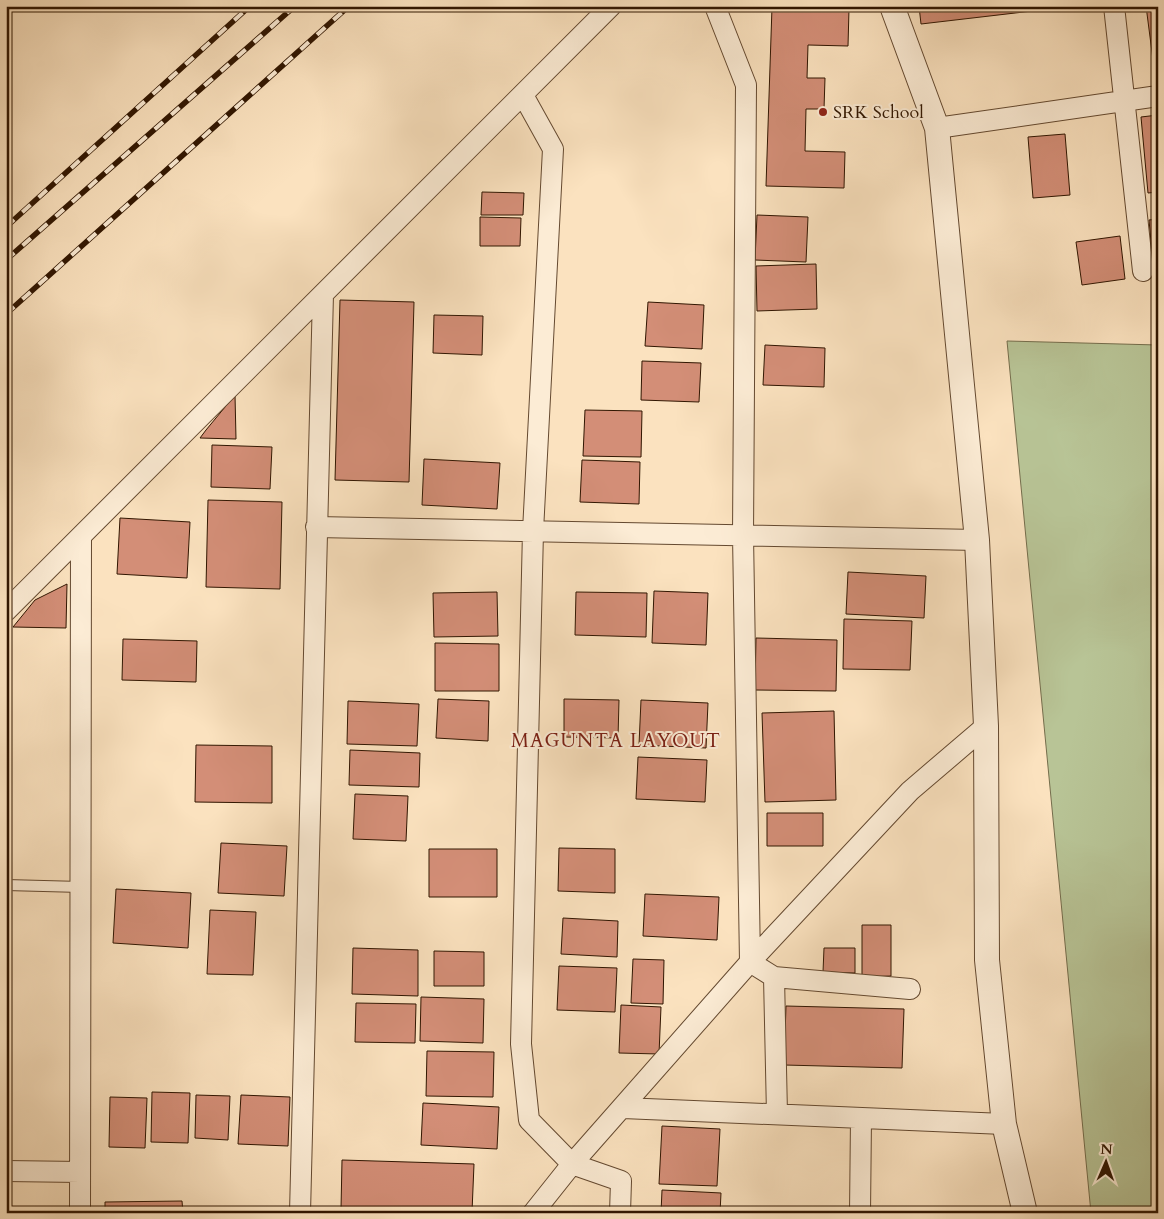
<svg xmlns="http://www.w3.org/2000/svg" width="1164" height="1219" viewBox="0 0 1164 1219" font-family="Cardo,serif">
	<style>
		.green { fill: #b8c496; stroke: #746d4c }
		.building { fill: #d38e77; stroke: #311601 }
		.lines { fill: none; stroke-linecap: round; stroke-linejoin: round }
		.service-casing { stroke: #644930; stroke-width: 12 }
		.minor-casing { stroke: #644930; stroke-width: 22 }
		.tertiary-casing { stroke: #644930; stroke-width: 26 }
		.service { stroke: #fcecd5; stroke-width: 10 }
		.minor { stroke: #fcecd5; stroke-width: 20 }
		.tertiary { stroke: #fcecd5; stroke-width: 24 }
		.rail-casing { stroke: #311601; stroke-width: 5.5 }
		.rail { stroke: #fcecd5; stroke-width: 4; stroke-dasharray: 11; stroke-linecap: butt }
		.poi-dot { fill: #8f2418; stroke: #fcecd5; stroke-width: 2 }
		.labels { text-anchor: middle; dominant-baseline: central; stroke-width: 4; stroke-linejoin: round; paint-order: stroke }
		.poi-label { font-size: 18px; fill: #311601; stroke: #fcecd5; text-anchor: start }
		.neighbourhood-label { font-size: 19px; letter-spacing: 1px; fill: #7a1f14; stroke: #fcecd5 }
	</style>
	<rect width="100%" height="100%" fill="#fbe2bf"/>
	<filter id="stains"><feTurbulence type="fractalNoise" baseFrequency=".004" numOctaves="4"/><feColorMatrix values="0 0 0 0 .2 0 0 0 0 .09 0 0 0 0 .02 0 0 0 .5 -.17"/></filter>
	<radialGradient id="worn" r=".72"><stop offset=".6" stop-color="#630" stop-opacity="0"/><stop offset="1" stop-color="#630" stop-opacity=".3"/></radialGradient>
	<path class="green" d="M 1007,341 L 1158,345 L 1158,1213 L 1091,1213 Z"/>
	<path class="building" d="M 919,6 L 1057,6 L 1058,8 L 921,24 Z
		M 1146,6 L 1158,6 L 1158,59 L 1153,60 Z
		M 772,7 L 849,9 L 848,46 L 808,45 L 807,78 L 825,78 L 824,109 L 806,109 L 805,151 L 845,152 L 844,188 L 766,186 Z
		M 1158,115 L 1158,192 L 1148,193 L 1141,117 Z
		M 1065,134 L 1070,195 L 1033,198 L 1028,137 Z
		M 482,192 L 524,193 L 523,215 L 481,215 Z
		M 757,215 L 808,217 L 806,262 L 755,260 Z
		M 480,217 L 521,218 L 520,246 L 480,246 Z
		M 1158,219 L 1158,264 L 1153,264 L 1149,220 Z
		M 1120,236 L 1125,279 L 1082,285 L 1076,242 Z
		M 816,264 L 817,309 L 757,311 L 756,266 Z
		M 340,300 L 414,302 L 409,482 L 335,480 Z
		M 648,302 L 704,305 L 702,349 L 645,346 Z
		M 434,315 L 483,316 L 482,355 L 433,353 Z
		M 765,345 L 825,348 L 824,387 L 763,385 Z
		M 642,361 L 701,363 L 699,402 L 641,400 Z
		M 235,395 L 236,439 L 200,438 L 206,430 Z
		M 585,410 L 642,411 L 641,457 L 583,456 Z
		M 212,445 L 272,447 L 270,489 L 211,487 Z
		M 424,459 L 500,463 L 497,509 L 422,505 Z
		M 582,460 L 640,462 L 639,504 L 580,502 Z
		M 208,500 L 282,502 L 280,589 L 206,587 Z
		M 120,518 L 190,522 L 187,578 L 117,574 Z
		M 848,572 L 926,576 L 924,618 L 846,614 Z
		M 67,584 L 66,628 L 13,627 L 35,600 Z
		M 654,591 L 708,593 L 706,645 L 652,643 Z
		M 497,592 L 498,636 L 434,637 L 433,593 Z
		M 576,592 L 647,593 L 646,637 L 575,635 Z
		M 844,619 L 912,621 L 910,670 L 843,669 Z
		M 756,638 L 837,640 L 836,691 L 755,690 Z
		M 123,639 L 197,641 L 196,682 L 122,680 Z
		M 435,643 L 499,644 L 499,691 L 435,691 Z
		M 438,699 L 489,701 L 488,741 L 436,738 Z
		M 564,699 L 619,700 L 618,738 L 564,737 Z
		M 641,700 L 708,703 L 706,748 L 639,745 Z
		M 348,701 L 419,704 L 417,746 L 347,744 Z
		M 834,711 L 836,800 L 765,802 L 762,713 Z
		M 196,745 L 272,746 L 272,803 L 195,802 Z
		M 350,750 L 420,753 L 419,787 L 349,785 Z
		M 638,757 L 707,760 L 705,802 L 636,799 Z
		M 355,794 L 408,796 L 406,841 L 353,839 Z
		M 767,813 L 823,813 L 823,846 L 767,846 Z
		M 221,843 L 287,846 L 284,896 L 218,893 Z
		M 559,848 L 615,849 L 615,893 L 558,891 Z
		M 429,849 L 497,849 L 497,897 L 429,897 Z
		M 116,889 L 191,893 L 188,948 L 113,943 Z
		M 645,894 L 719,897 L 717,940 L 643,936 Z
		M 210,910 L 256,912 L 253,975 L 207,974 Z
		M 563,918 L 618,921 L 617,957 L 561,954 Z
		M 862,925 L 891,925 L 891,976 L 862,977 Z
		M 353,948 L 418,950 L 418,996 L 352,994 Z
		M 824,948 L 855,948 L 855,973 L 823,972 Z
		M 434,951 L 484,952 L 484,986 L 434,986 Z
		M 633,959 L 664,960 L 663,1004 L 631,1003 Z
		M 559,966 L 617,968 L 615,1012 L 557,1010 Z
		M 421,997 L 484,999 L 483,1043 L 420,1041 Z
		M 356,1003 L 416,1004 L 415,1043 L 355,1042 Z
		M 621,1005 L 661,1007 L 659,1054 L 619,1053 Z
		M 786,1006 L 904,1009 L 902,1068 L 784,1065 Z
		M 427,1051 L 494,1052 L 493,1097 L 426,1096 Z
		M 152,1092 L 190,1093 L 188,1143 L 151,1142 Z
		M 196,1095 L 230,1096 L 228,1140 L 195,1138 Z
		M 241,1095 L 290,1097 L 288,1146 L 238,1144 Z
		M 110,1097 L 147,1098 L 145,1148 L 109,1147 Z
		M 423,1103 L 499,1107 L 497,1149 L 421,1145 Z
		M 662,1126 L 720,1129 L 717,1186 L 659,1184 Z
		M 342,1160 L 474,1164 L 472,1212 L 341,1209 Z
		M 662,1190 L 721,1193 L 720,1213 L 661,1213 Z
		M 182,1201 L 183,1213 L 105,1213 L 105,1202 Z"/>
	<g class="lines">
		<g class="service-casing">
			<path id="service" d="M 6,885 L 81,887"/>
		</g>
		<g class="minor-casing">
			<path id="minor" d="M 715,6 L 746,85 L 743,535 L 750,962 L 774,977
				M 1114,6 L 1143,271
				M 523,95 L 553,149 L 533,531 L 521,1044 L 529,1120 L 572,1164 L 621,1181 L 620,1213
				M 937,128 L 1158,96
				M 316,527 L 977,540
				M 6,611 L 611,6
				M 623,1108 L 1004,1124
				M 777,1114 L 774,977 L 910,989
				M 6,1171 L 80,1172
				M 80,1213 L 81,536
				M 300,1213 L 323,294
				M 533,1213 L 572,1164 L 750,962 L 910,791 L 986,726
				M 860,1213 L 861,1118"/>
		</g>
		<g class="tertiary-casing">
			<path id="tertiary" d="M 892,6 L 937,128 L 977,540 L 986,726 L 987,960 L 1004,1124 L 1025,1213"/>
		</g>
		<use href="#service" class="service"/>
		<use href="#minor" class="minor"/>
		<use href="#tertiary" class="tertiary"/>
		<g class="rail-casing">
			<path id="rail" d="M 6,227 L 250,6
				M 6,260 L 295,6
				M 6,314 L 349,6"/>
		</g>
		<use href="#rail" class="rail"/>
	</g>
	<circle class="poi-dot" cx="823" cy="112" r="5"/>
	<g class="labels">
		<g class="poi-label">
			<text x="833" y="112">SRK School</text>
		</g>
		<g class="neighbourhood-label">
			<text x="616" y="741">MAGUNTA LAYOUT</text>
		</g>
	</g>
	<rect width="1164" height="1219" fill="none" stroke="#fbe2bf" stroke-width="25"/>
	<rect x="8" y="8" width="1149" height="1204" fill="none" stroke="#311601" stroke-width="2.5"/>
	<rect x="12" y="12" width="1139" height="1194" fill="none" stroke="#311601"/>
	<g transform="translate(1106 1162) rotate(2)" stroke="#fcecd5" stroke-width="4" paint-order="stroke">
	<path d="M0-4L9 19L0 12L-9 19Z" fill="#311601"/>
	<text y="-8" font-size="14" font-weight="bold" text-anchor="middle" fill="#311601">N</text>
	</g>
	<rect width="100%" height="100%" filter="url(#stains)"/>
	<rect width="100%" height="100%" fill="url(#worn)"/>
</svg>
